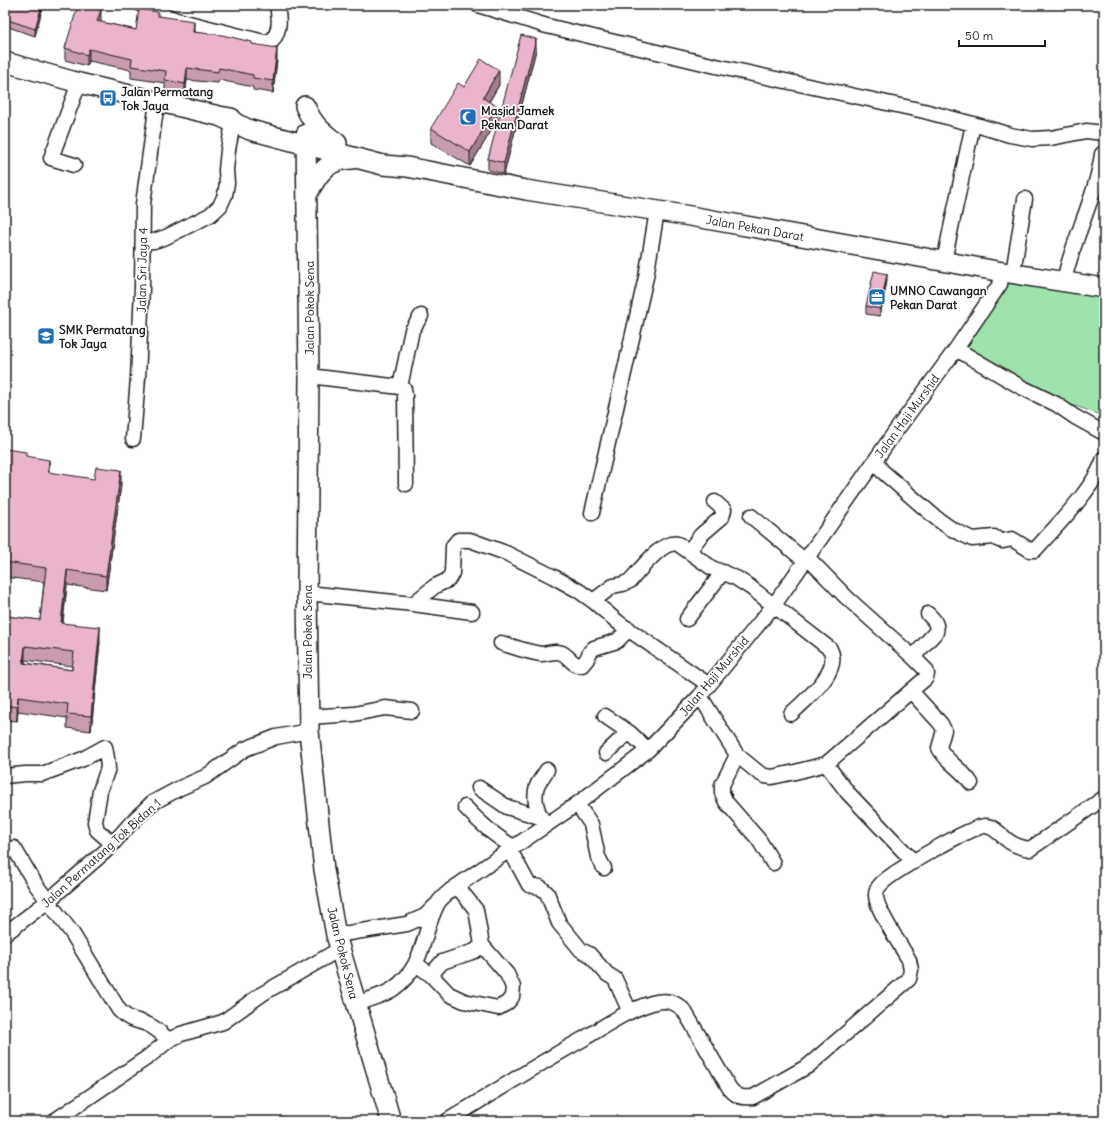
<svg xmlns="http://www.w3.org/2000/svg" width="1109" height="1126" viewBox="0 0 1109 1126" font-family="Delius,sans-serif">
	<style>
		.green { fill: #9ee2ad; stroke: #5d7f64 }
		.lines { fill: none; stroke-linecap: round; stroke-linejoin: round }
		.street-casing { stroke: #1c1c1c; stroke-width: 17 }
		.secondary-casing { stroke: #1c1c1c; stroke-width: 22 }
		.street { stroke: #fff; stroke-width: 14 }
		.secondary { stroke: #fff; stroke-width: 19 }
		.wall { fill: #c99baf; stroke: #1c1c1c; fill-rule: evenodd }
		.shaded-wall { fill: #a47e8f; stroke: #1c1c1c }
		.building { fill: #eab4cc; stroke: #1c1c1c; fill-rule: evenodd }
		.labels { text-anchor: middle; dominant-baseline: central; stroke-width: 3.5; stroke-linejoin: round; paint-order: stroke }
		.poi-label { font-size: 12px; font-weight: bold; fill: #1c1c1c; stroke: #fff; text-anchor: start }
		.street-label { font-size: 12px; fill: #1c1c1c; stroke: #fff }
	</style>
	<rect width="100%" height="100%" fill="#fff"/>
	<filter id="ink" filterUnits="userSpaceOnUse"><feTurbulence type="fractalNoise" baseFrequency=".025" numOctaves="2"/><feDisplacementMap in="SourceGraphic" scale="8" xChannelSelector="R" yChannelSelector="G"/><feConvolveMatrix kernelMatrix="1 2 1 2 8 2 1 2 1" color-interpolation-filters="sRGB"/></filter>
	<g filter="url(#ink)">
		<path class="green" d="M 1007,282 L 1104,296 L 1104,416 L 1058,400 L 963,348 Z"/>
		<g class="lines">
			<g class="street-casing">
				<path id="street" d="M 142,5 L 148,9 L 177,20 L 264,42 L 273,40 C 281,28 279,18 277,5
					M 478,5 L 547,26 L 716,66 L 924,111 L 973,124 L 1010,135 L 1032,139 L 1051,138 L 1086,131 L 1104,133
					M 74,165 L 51,158 L 79,83
					M 143,242 L 154,241 L 166,237 L 210,215 L 220,206 L 225,195 L 227,183 L 226,170 L 228,150 L 234,118
					M 944,261 L 973,124
					M 1013,273 L 1025,199
					M 1064,281 C 1073,238 1096,198 1102,154
					M 956,349 L 1021,387 L 1056,404 L 1075,417 L 1104,433
					M 309,376 L 400,387
					M 133,439 L 138,378 L 142,288 L 143,204 L 157,102
					M 875,461 L 882,471 L 936,518 L 950,528 L 972,539 L 994,537 L 999,540 L 1003,541 L 1012,539 L 1030,550 L 1035,550 C 1056,526 1095,488 1104,458
					M 406,484 L 405,396 L 404,389 L 400,387 L 412,330 L 421,316
					M 592,513 L 646,277 L 657,211
					M 751,516 L 804,560
					M 689,551 L 701,535 L 722,517 L 724,510 L 715,502
					M 307,593 L 413,604 L 472,612
					M 593,601 L 613,586 L 623,584 L 630,581 C 640,570 663,539 678,544 L 712,568 L 736,578 L 750,587 L 830,649 C 842,672 806,699 791,714
					M 413,604 L 435,586 L 448,580 L 452,573 L 453,546 L 458,540 L 470,540 L 506,553 L 554,577 L 579,591 L 593,601 L 619,623 L 709,685
					M 687,619 L 723,572
					M 501,643 C 514,647 527,652 541,654 C 548,654 555,650 562,653 C 568,656 571,662 577,665 L 582,665 L 587,659 L 590,652 L 594,648 L 617,641 L 629,629
					M 913,657 L 936,632 C 938,624 934,620 928,614
					M 911,691 L 941,724 L 944,730 L 939,748 C 946,762 962,769 971,783
					M 700,696 L 737,755 L 759,773 L 765,776 L 772,777 L 795,772 L 826,764 L 926,678 L 927,674 L 926,670 L 913,657 L 846,597 L 807,557
					M 605,716 L 630,733
					M 308,717 L 354,714 L 385,708 L 412,711
					M 606,753 L 621,739 L 630,733 L 648,750
					M 737,755 L 722,785 L 722,793 L 726,802 L 759,840 L 773,863
					M 826,764 L 848,793 L 914,862
					M 5,776 L 25,774 L 42,774 L 83,759 L 105,747 L 107,758 L 108,768 L 100,791 L 95,822 L 97,830 L 113,844
					M 479,788 L 507,807 L 540,817
					M 577,804 L 591,824 L 598,857 L 604,868
					M 465,807 C 480,823 495,837 514,847
					M 545,822 C 537,814 533,798 537,786 C 539,781 544,775 547,770
					M 14,848 L 36,885 L 72,933 L 119,1010 C 130,1022 137,1019 149,1025 C 157,1029 163,1035 169,1040
					M 510,850 L 529,885 L 540,887 L 547,893 L 559,923 L 581,950 L 589,954 L 607,974 L 615,979 L 630,1012
					M 5,934 L 48,901 L 109,848 L 131,823 L 152,803 L 180,788 L 205,777 L 245,749 L 276,737 L 309,731
					M 336,935 L 407,924 L 425,916 L 435,906
					M 416,964 L 431,975 L 449,994 L 464,1001 L 498,1008 L 507,1003 L 512,997 L 513,987 L 507,974 L 482,945 L 476,910 L 457,886
					M 431,975 L 442,962 L 475,951 L 482,945
					M 356,1004 C 368,999 383,996 393,989 C 426,966 421,934 438,903 C 441,898 447,894 451,890 L 577,804 L 648,750 L 700,696 L 774,605 L 895,432 L 956,349 L 1000,284 L 1003,272
					M 54,1121 L 148,1057 L 169,1040 L 181,1034 L 223,1022 L 262,994 L 340,949
					M 447,1121 C 493,1093 538,1064 585,1038 C 606,1025 628,1010 652,1003 C 666,999 676,1001 685,1012 L 730,1089 C 737,1097 742,1098 753,1097 L 808,1066 L 909,979 L 911,970 L 909,960 C 902,947 875,908 876,895 C 876,891 878,887 881,884 C 891,873 971,826 985,826 C 995,826 1002,837 1010,842 C 1016,846 1023,848 1030,849 L 1104,798"/>
			</g>
			<g class="secondary-casing">
				<path id="secondary" d="M 5,62 L 79,83 L 219,116 L 231,118
					M 305,106 C 313,125 321,131 337,143
					M 219,116 L 250,130 L 383,165 L 407,167 L 526,190 L 690,216 L 1003,272 L 1104,288
					M 306,134 L 309,376 L 307,593 L 309,731 L 324,870 L 336,935 L 391,1121
					M 308,193 C 319,172 328,159 353,159"/>
			</g>
			<use href="#street" class="street"/>
			<use href="#secondary" class="secondary"/>
		</g>
		<path class="wall" d="M 5,5 L 42,5 L 42,10 L 35,36 L 5,26 Z
			M 158,16 L 194,32 L 252,44 L 277,60 L 273,93 L 253,90 L 253,87 L 219,80 L 218,83 L 187,80 L 185,95 L 165,92 L 165,83 L 131,78 L 131,70 L 89,61 L 87,66 L 65,60 L 65,48 L 101,22 L 136,30 Z
			M 536,50 L 504,174 L 488,170 L 488,159 Z
			M 499,85 L 489,102 L 497,121 L 470,166 L 431,143 L 431,128 L 464,87 Z
			M 887,281 L 880,316 L 866,314 L 866,306 Z
			M 5,449 L 26,457 L 49,473 L 121,485 L 106,590 L 67,585 L 63,623 L 100,642 L 91,731 L 67,728 L 67,718 L 18,711 L 17,721 L 5,720 L 5,616 L 40,620 L 44,582 L 5,577 ZM 25,660 L 72,666 L 72,670 L 25,663 Z"/>
		<path class="shaded-wall" d="M 42,5 L 42,10 L 35,36 L 35,29 Z
			M 101,10 L 101,22 L 97,21 Z
			M 194,21 L 194,33 L 193,32 Z
			M 536,39 L 536,50 L 504,174 L 504,163 Z
			M 277,48 L 277,60 L 273,93 L 273,81 Z
			M 89,49 L 89,61 L 87,66 L 87,55 Z
			M 187,68 L 187,80 L 185,95 L 185,84 Z
			M 499,70 L 499,85 L 483,112 L 483,98 Z
			M 497,106 L 497,121 L 470,166 L 470,152 Z
			M 887,274 L 887,281 L 880,316 L 880,309 Z
			M 49,460 L 49,474 L 48,472 Z
			M 121,470 L 121,485 L 106,590 L 106,576 Z
			M 67,570 L 67,585 L 61,637 L 61,623 Z
			M 100,627 L 100,642 L 91,731 L 91,716 Z
			M 25,646 L 25,660 L 23,677 L 23,663 Z
			M 18,697 L 18,711 L 17,721 L 17,707 Z"/>
		<path class="building" d="M 5,5 L 42,5 L 35,29 L 5,19 Z
			M 78,5 L 82,5 L 101,10 L 97,21 L 136,30 L 139,9 L 158,12 L 158,16 L 194,21 L 193,32 L 222,35 L 252,42 L 252,44 L 277,48 L 273,81 L 253,78 L 253,75 L 219,68 L 218,72 L 187,68 L 185,84 L 165,80 L 166,71 L 131,66 L 132,59 L 89,49 L 87,55 L 65,48 Z
			M 521,35 L 536,39 L 504,163 L 488,159 Z
			M 481,59 L 499,70 L 483,98 L 497,106 L 470,152 L 431,128 L 458,83 L 464,87 Z
			M 874,271 L 887,274 L 880,309 L 866,306 Z
			M 5,449 L 26,452 L 26,456 L 49,460 L 48,472 L 94,479 L 96,467 L 121,470 L 106,576 L 67,570 L 61,623 L 100,627 L 91,716 L 67,714 L 68,704 L 18,697 L 17,707 L 5,705 L 5,616 L 40,620 L 46,568 L 5,562 ZM 25,646 L 74,652 L 72,670 L 23,663 Z"/>
	</g>
	<defs>
		<g id="bus-square" transform="scale(0.9)"><rect x="-9" y="-9" width="18" height="18" rx="4" fill="#1f6fb2" stroke="#fff"/><path d="M-5-6H5V4H4V6H2V4H-2V6H-4V4H-5ZM-3.5-4V0h7V-4ZM-3.5 1.2v1.5H-2V1.2ZM2 1.2v1.5H3.5V1.2Z" fill="#fff"/></g>
		<g id="mosque-square" transform="scale(0.9)"><rect x="-9" y="-9" width="18" height="18" rx="4" fill="#1f6fb2" stroke="#fff"/><path d="M3.5-4.9A6 6 0 1 0 3.5 4.9A5 5 0 1 1 3.5-4.9Z" fill="#fff"/></g>
		<g id="office-square" transform="scale(0.9)"><rect x="-9" y="-9" width="18" height="18" rx="4" fill="#1f6fb2" stroke="#fff"/><path d="M-6-3h4V-5.5h4V-3h4V5H-6ZM-1-4.5V-3h2v-1.5ZM-6 0V1H6V0Z" fill="#fff"/></g>
		<g id="school-square" transform="scale(0.9)"><rect x="-9" y="-9" width="18" height="18" rx="4" fill="#1f6fb2" stroke="#fff"/><path d="M0-5L7-2L0 1L-7-2ZM-4 1L0 2.5L4 1V4Q0 6-4 4Z" fill="#fff"/></g>
	</defs>
	<g fill-rule="evenodd">
		<use href="#bus-square" x="108" y="98"/>
		<use href="#mosque-square" x="468" y="117"/>
		<use href="#office-square" x="877" y="297"/>
		<use href="#school-square" x="46" y="336"/>
	</g>
	<g class="labels">
		<g class="poi-label">
			<text x="121" y="91">Jalan Permatang<tspan x="121" dy="14">Tok Jaya</tspan></text>
			<text x="481" y="110">Masjid Jamek<tspan x="481" dy="14">Pekan Darat</tspan></text>
			<text x="890" y="290">UMNO Cawangan<tspan x="890" dy="14">Pekan Darat</tspan></text>
			<text x="59" y="329">SMK Permatang<tspan x="59" dy="14">Tok Jaya</tspan></text>
		</g>
		<g class="street-label">
			<text transform="translate(755 228) rotate(10)">Jalan Pekan Darat</text>
			<text transform="translate(142 270) rotate(-89)">Jalan Sri Jaya 4</text>
			<text transform="translate(309 308) rotate(-90)">Jalan Pokok Sena</text>
			<text transform="translate(907 416) rotate(-54)">Jalan Haji Murshid</text>
			<text transform="translate(307 632) rotate(-90)">Jalan Pokok Sena</text>
			<text transform="translate(714 676) rotate(-50)">Jalan Haji Murshid</text>
			<text transform="translate(101 853) rotate(-42)">Jalan Permatang Tok Bidan 1</text>
			<text transform="translate(343 953) rotate(76)">Jalan Pokok Sena</text>
		</g>
	</g>
	<rect width="1109" height="1126" fill="none" stroke="#fff" stroke-width="20"/>
	<rect x="10" y="10" width="1089" height="1106" fill="none" stroke="#1c1c1c" stroke-width="1.5" filter="url(#ink)"/>
	<path d="M959 40v6h86v-6" fill="none" stroke="#1c1c1c" stroke-width="2"/>
	<text x="965" y="40" font-size="12" fill="#1c1c1c" stroke="#ffffff" stroke-width="3" paint-order="stroke">50 m</text>
</svg>
